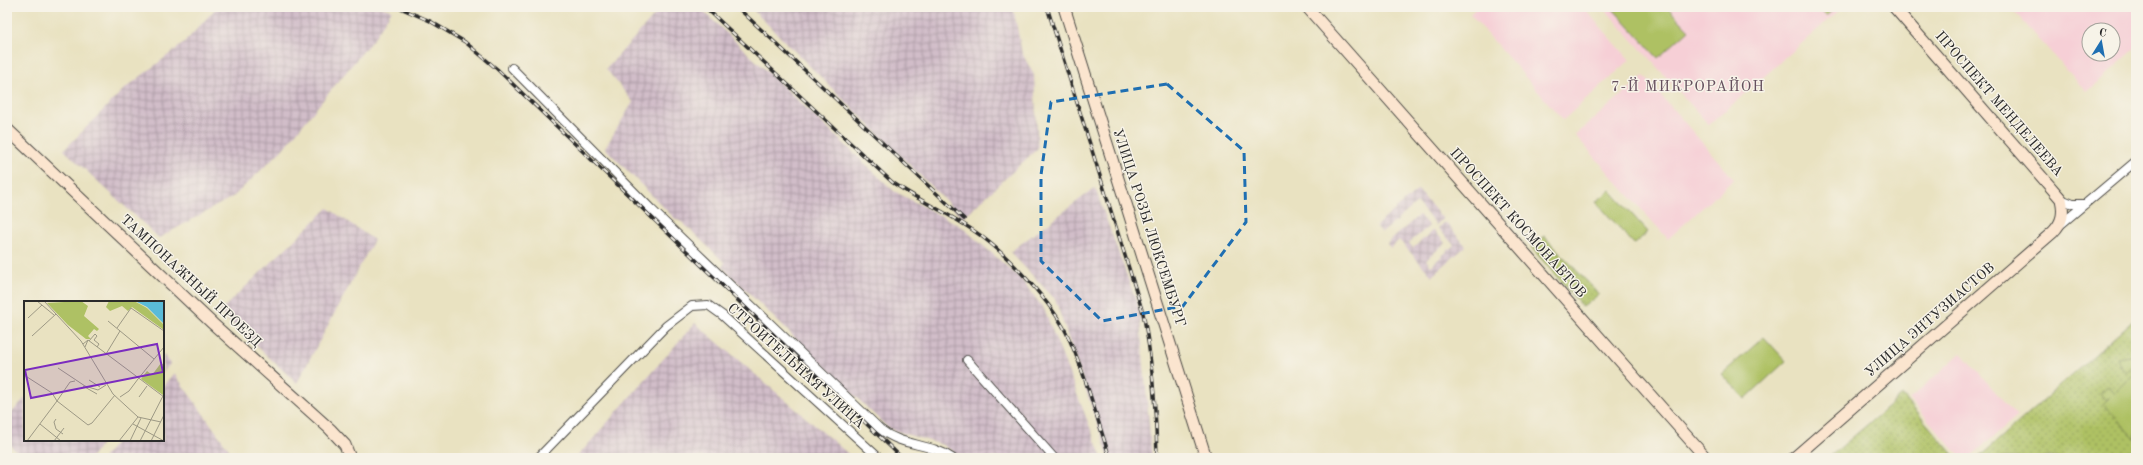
<svg xmlns="http://www.w3.org/2000/svg" width="2143" height="465" viewBox="0 0 2143 465" font-family="'Old Standard TT',serif">
	<style>
		.built { fill: #f6cfd6; fill-rule: evenodd }
		.industrial { fill: url(#industrial-grid) }
		.grass { fill: url(#grass-dots); stroke: #6c7648 }
		.garden { fill: #aec164; stroke: #6c7648 }
		.lines { fill: none; stroke-linecap: round; stroke-linejoin: round }
		.street-casing { stroke: #484642; stroke-width: 10 }
		.secondary-casing { stroke: #484642; stroke-width: 13 }
		.street { stroke: #fff; stroke-width: 8 }
		.secondary { stroke: #fbe5cf; stroke-width: 11 }
		.rail-casing { stroke: #2b2b2b; stroke-width: 3.5 }
		.rail { stroke: #f7f3e8; stroke-width: 2; stroke-dasharray: 6; stroke-linecap: butt }
		.marked { fill: none; stroke: #1f6fb2; stroke-width: 3; stroke-dasharray: 8 5; stroke-linejoin: round }
		.labels { text-anchor: middle; dominant-baseline: central; stroke-width: 3; stroke-linejoin: round; paint-order: stroke }
		.street-label { font-size: 14px; fill: #2b2b2b; stroke: #f7f3e8 }
		.neighbourhood-label { font-size: 15px; letter-spacing: 1px; fill: #65505e; stroke: #f7f3e8 }
		.inset-road { fill: none; stroke: #9d9985; stroke-width: 1 }
		.view { fill: #7b2cbf; fill-opacity: 0.15; stroke: #7b2cbf; stroke-width: 2 }
		.inset-edge { fill: none; stroke: #2b2b2b; stroke-width: 2 }
	</style>
	<defs>
		<pattern id="industrial-grid" width="8" height="8" patternUnits="userSpaceOnUse"><rect width="8" height="8" fill="#d1bdc9"/><path d="M0 4h8M4 0v8" fill="none" stroke="#aa9aa3"/></pattern>
		<pattern id="grass-dots" width="8" height="8" patternUnits="userSpaceOnUse"><rect width="8" height="8" fill="#aec164"/><path d="M2 2h.1M6 6h.1" fill="none" stroke="#8e9d53" stroke-width="1.8" stroke-linecap="round"/></pattern>
	</defs>
	<rect width="100%" height="100%" fill="#f7f3e8"/>
	<filter id="ink" filterUnits="userSpaceOnUse"><feTurbulence type="fractalNoise" baseFrequency=".025" numOctaves="2"/><feDisplacementMap in="SourceGraphic" scale="8" xChannelSelector="R" yChannelSelector="G"/><feConvolveMatrix kernelMatrix="1 2 1 2 8 2 1 2 1" color-interpolation-filters="sRGB"/></filter>
	<filter id="wash" filterUnits="userSpaceOnUse"><feTurbulence type="fractalNoise" baseFrequency=".012" numOctaves="4" result="noise"/><feDisplacementMap in="SourceGraphic" scale="16" xChannelSelector="R" yChannelSelector="G"/><feGaussianBlur stdDeviation="0.9" result="paint"/><feColorMatrix in="noise" values="0 0 0 0 0 0 0 0 0 0 0 0 0 0 0 0 0 1.4 0 .05"/><feComposite in="paint" operator="in"/></filter>
	<g filter="url(#wash)">
		<rect width="100%" height="100%" fill="#e9e2c1"/>
		<path class="built" d="M 1477,7 L 1583,7 L 1630,60 L 1563,120 L 1470,14 Z
			M 1603,7 L 1843,7 L 1709,125 Z
			M 2010,7 L 2136,7 L 2136,48 L 2087,92 ZM 2089,30 L 2113,30 L 2113,54 L 2089,54 Z
			M 1644,76 L 1734,179 L 1668,239 L 1575,135 Z
			M 1961,353 L 2017,416 L 1969,458 L 1962,458 L 1909,399 Z"/>
		<path class="industrial" d="M 217,7 L 380,7 L 392,10 L 374,38 L 282,150 L 234,196 L 159,238 L 64,150 L 123,90 L 184,43 Z
			M 662,7 L 699,7 L 894,191 L 962,227 L 1021,279 L 1044,309 L 1102,458 L 963,458 L 943,445 L 889,429 L 722,267 L 725,263 L 683,223 L 674,218 L 605,148 L 633,102 L 606,69 Z
			M 750,7 L 1013,7 L 1022,53 L 1034,75 L 1038,148 L 963,218 Z
			M 1095,188 L 1139,309 L 1152,458 L 1109,458 L 1055,299 L 1010,252 Z
			M 1418,190 L 1443,219 L 1436,225 L 1417,203 L 1382,233 L 1376,226 Z
			M 328,208 L 374,240 L 297,383 L 219,312 Z
			M 1419,215 L 1429,226 L 1409,243 L 1413,248 L 1434,230 L 1445,243 L 1426,260 L 1431,266 L 1454,245 L 1438,228 L 1445,222 L 1466,246 L 1432,276 L 1399,240 L 1391,248 L 1387,244 Z
			M 695,323 L 853,458 L 577,457 Z
			M 163,354 L 170,364 L 163,372 Z
			M 174,373 L 235,458 L 103,458 L 118,440 L 163,440 L 163,386 Z
			M 25,398 L 25,440 L 105,440 L 90,458 L 23,458 L 7,442 L 7,418 Z"/>
		<path class="grass" d="M 1544,236 L 1599,294 L 1583,307 L 1531,247 Z
			M 2136,318 L 2136,458 L 1978,458 Z
			M 1902,395 L 1956,458 L 1828,458 Z"/>
		<path class="garden" d="M 1611,7 L 1667,7 L 1689,30 L 1658,58 Z
			M 1818,7 L 1836,7 L 1826,16 Z
			M 1610,190 L 1648,232 L 1634,244 L 1596,202 Z
			M 1764,337 L 1786,361 L 1745,399 L 1722,374 Z
			M 2136,355 L 2136,361 L 2126,372 L 2120,366 L 2117,358 Z
			M 2136,372 L 2136,439 L 2103,404 L 2112,395 L 2106,400 L 2100,394 L 2109,386 L 2115,393 Z"/>
	</g>
	<g filter="url(#ink)">
		<g class="lines">
			<g class="street-casing">
				<path id="street" d="M 512,68 L 651,209 L 880,429 C 902,447 928,442 952,458
					M 2061,199 L 2073,204 L 2085,204
					M 2059,226 L 2136,161
					M 967,360 L 1054,458
					M 538,458 L 666,326 L 692,306 L 708,305 L 722,315 L 879,458"/>
			</g>
			<g class="secondary-casing">
				<path id="secondary" d="M 1064,7 L 1206,458
					M 1307,7 L 1706,458
					M 7,129 L 213,324 L 330,429 L 345,445 L 350,458
					M 1794,458 L 2053,232 C 2063,222 2064,212 2061,199 L 1894,7"/>
			</g>
			<use href="#street" class="street"/>
			<use href="#secondary" class="secondary"/>
			<g class="rail-casing">
				<path id="rail" d="M 398,7 L 430,21 L 465,42 L 497,69 L 902,458
					M 705,7 L 892,182 C 922,203 956,216 985,239 C 1010,258 1052,304 1066,332 C 1085,372 1096,416 1110,458
					M 737,7 L 964,219
					M 1047,7 L 1143,313 C 1153,362 1156,409 1157,458"/>
			</g>
			<use href="#rail" class="rail"/>
		</g>
	</g>
	<path class="marked" d="M 1167,84 L 1244,151 L 1246,222 L 1183,306 L 1102,321 L 1041,261 L 1041,175 L 1051,102 Z"/>
	<g class="labels">
		<g class="street-label">
			<text transform="translate(1999 104) rotate(49)">ПРОСПЕКТ МЕНДЕЛЕЕВА</text>
			<text transform="translate(1518 223) rotate(48)">ПРОСПЕКТ КОСМОНАВТОВ</text>
			<text transform="translate(1149 228) rotate(72)">УЛИЦА РОЗЫ ЛЮКСЕМБУРГ</text>
			<text transform="translate(191 281) rotate(43)">ТАМПОНАЖНЫЙ ПРОЕЗД</text>
			<text transform="translate(1930 320) rotate(-41)">УЛИЦА ЭНТУЗИАСТОВ</text>
			<text transform="translate(796 366) rotate(42)">СТРОИТЕЛЬНАЯ УЛИЦА</text>
		</g>
		<g class="neighbourhood-label">
			<text x="1688" y="87">7-Й МИКРОРАЙОН</text>
		</g>
	</g>
	<g transform="translate(24 301)">
		<rect width="140" height="140" fill="#e9e2c1"/>
		<path d="M 57,0 L 64,5 L 60,15 L 75,28 L 73,30 L 70,28 L 64,35 L 67,38 L 62,38 L 44,24 L 23,2 ZM 85,0 L 110,0 L 123,7 L 140,24 L 140,29 L 108,6 L 104,10 L 98,5 L 86,10 L 82,6 ZM 137,62 L 140,64 L 139,94 L 117,78 L 123,70 L 128,74 Z" fill="#aec164"/>
		<path d="M 111,0 L 140,0 L 140,23 L 123,6 Z" fill="#5abbd8"/>
		<path class="inset-road" d="M 13,0 L 30,14M 20,0 L 57,40 L 89,93 L 114,116 L 137,121M 4,17 L 18,4M 84,20 L 130,58M 93,27 L 107,7 L 140,30M 8,35 L 32,13M 64,39 L 140,96M 65,40 L 71,33 L 73,35 L 70,39 L 75,43 L 73,46M 59,43 L 64,39 L 61,46M 82,53 L 96,30M 34,67 L 61,85 L 74,89 L 82,84M 0,74 L 28,92 L 33,100 L 64,124 L 68,122 L 91,94M 114,78 L 140,46M 65,79 L 76,86M 59,85 L 73,93M 96,96 L 105,90 L 114,78M 115,96 L 123,85M 33,100 L 46,81 L 51,80M 32,118 L 30,121 L 32,128 L 39,133M 16,123 L 37,140M 109,123 L 140,140M 3,140 L 33,100M 30,140 L 40,127M 95,140 L 114,116M 106,140 L 117,117M 116,140 L 140,93M 127,140 L 140,114"/>
		<path class="view" d="M 133,43 L 139,71 L 7,97 L 1,69 Z"/>
		<rect width="140" height="140" class="inset-edge"/>
	</g>
	<rect width="2143" height="465" fill="none" stroke="#f7f3e8" stroke-width="24"/>
	<g transform="translate(2101 42) rotate(11)"><circle r="19" fill="#f7f3e8" stroke="#a5a39c"/>
	<path d="M0-3L7 15L0 10L-7 15Z" fill="#1f6fb2"/>
	<text y="-6" font-size="11" font-weight="bold" text-anchor="middle" fill="#2b2b2b">С</text>
	</g>
</svg>
